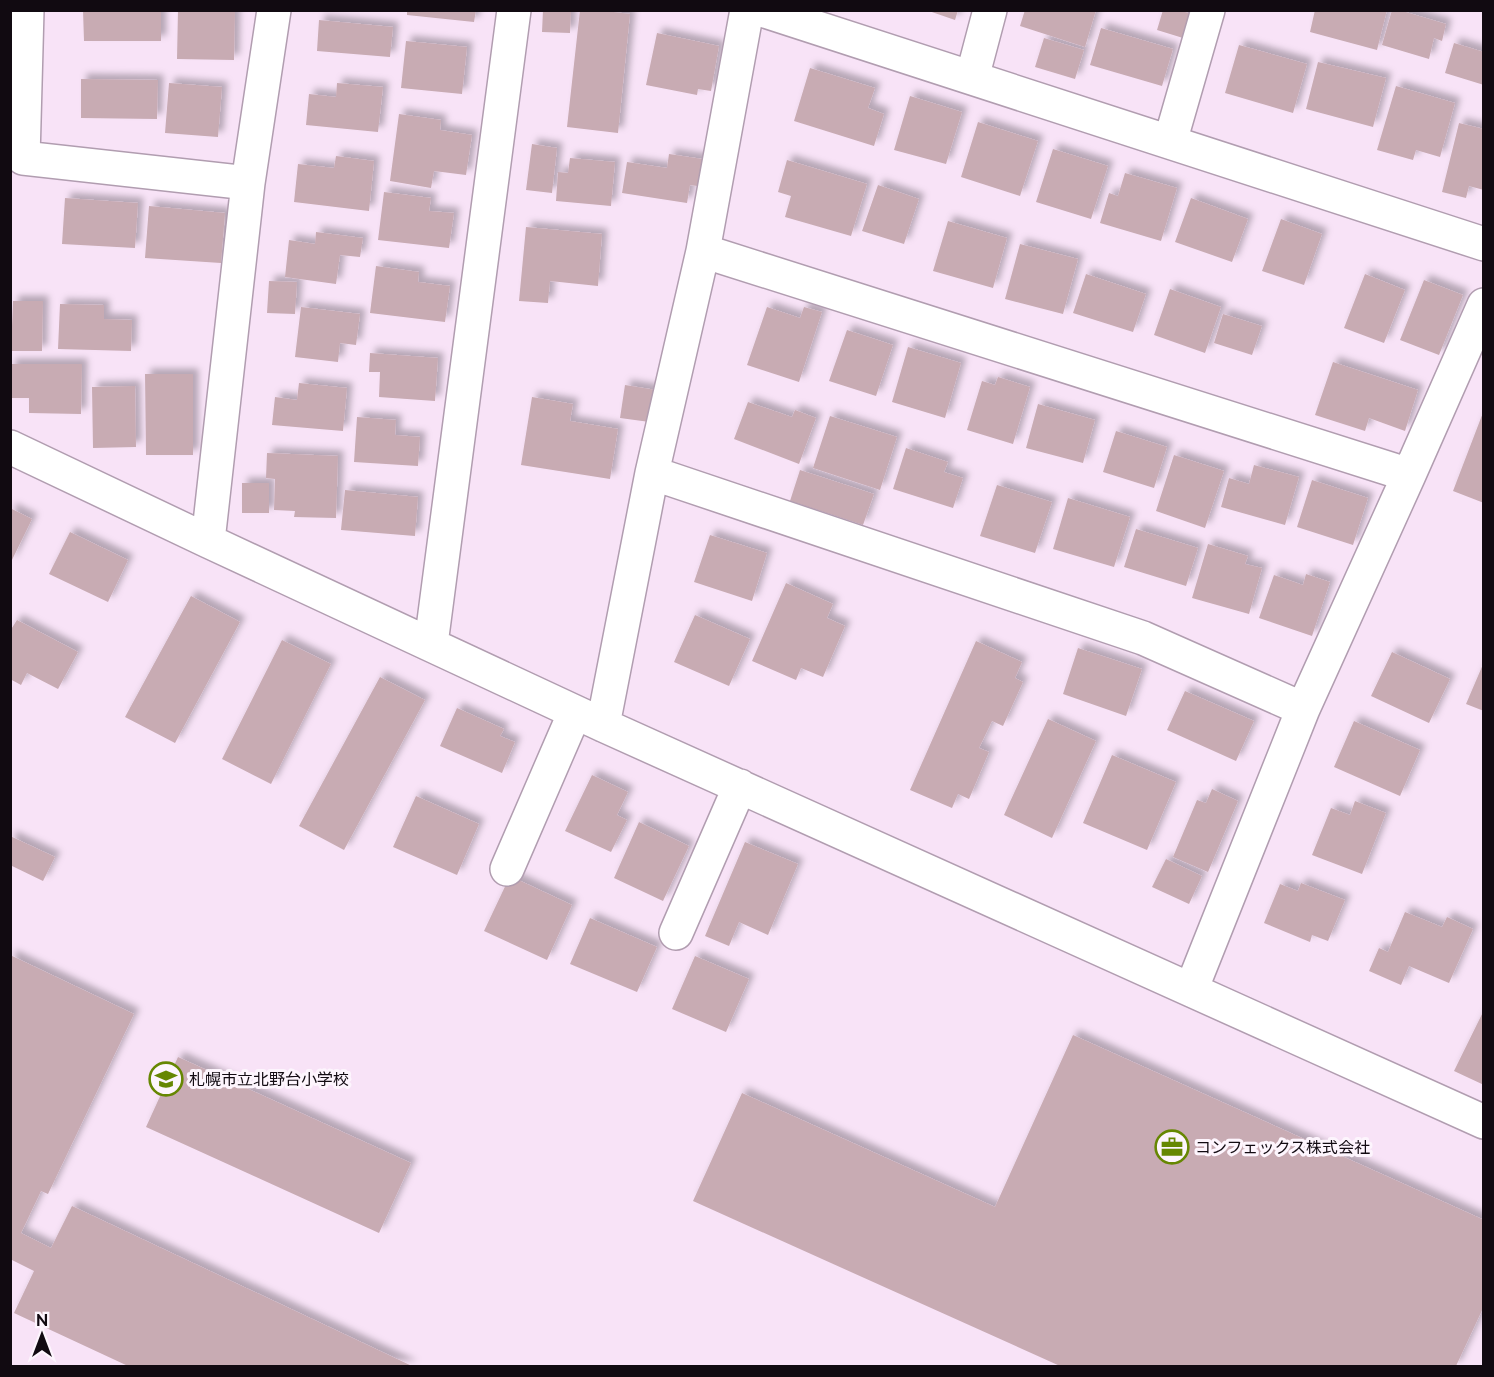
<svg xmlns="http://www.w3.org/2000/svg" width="1494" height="1377" viewBox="0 0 1494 1377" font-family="Raleway,'Noto Sans JP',sans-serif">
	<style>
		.building { fill: #c8abb3; filter: url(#shadow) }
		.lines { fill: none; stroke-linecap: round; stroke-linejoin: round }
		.minor-casing { stroke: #b19db0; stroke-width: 36 }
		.minor { stroke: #fff; stroke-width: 33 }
		.labels { text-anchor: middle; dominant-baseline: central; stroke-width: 6; stroke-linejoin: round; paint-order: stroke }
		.poi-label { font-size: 16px; fill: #110a11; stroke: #fdf5fd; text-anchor: start }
	</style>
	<defs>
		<filter id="shadow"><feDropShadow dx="5.5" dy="-5.5" stdDeviation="3" flood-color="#0004"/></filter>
	</defs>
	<rect width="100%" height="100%" fill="#f8e3f7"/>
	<path class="building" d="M 83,10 L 161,10 L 161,41 L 84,41 Z
		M 178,10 L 235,10 L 234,60 L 177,59 Z
		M 407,10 L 476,10 L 474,22 L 407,15 Z
		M 543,10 L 571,10 L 570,33 L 542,32 Z
		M 580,10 L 597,10 L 630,14 L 618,133 L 567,127 Z
		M 926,10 L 958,10 L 955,20 Z
		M 1025,10 L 1096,10 L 1085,47 L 1020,26 Z
		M 1163,10 L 1179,10 L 1191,14 L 1183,38 L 1157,30 Z
		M 1315,10 L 1387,10 L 1377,50 L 1310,32 Z
		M 1392,10 L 1399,10 L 1446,24 L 1442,41 L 1434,38 L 1429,59 L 1382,45 Z
		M 319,20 L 393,27 L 390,57 L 317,51 Z
		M 1101,28 L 1173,49 L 1162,86 L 1090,65 Z
		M 657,33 L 719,46 L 711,91 L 698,89 L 697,95 L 646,85 Z
		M 1044,38 L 1084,50 L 1075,79 L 1035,67 Z
		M 406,41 L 467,47 L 462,94 L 401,88 Z
		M 1454,43 L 1484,52 L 1484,85 L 1445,73 Z
		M 1239,45 L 1307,64 L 1293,113 L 1225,93 Z
		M 1318,62 L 1386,78 L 1373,127 L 1306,109 Z
		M 810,68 L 875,88 L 868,108 L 884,114 L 874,146 L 794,121 Z
		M 81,79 L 158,80 L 157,119 L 81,118 Z
		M 169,83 L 222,87 L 218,137 L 165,133 Z
		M 337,83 L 383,87 L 378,132 L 306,125 L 309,94 L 336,97 Z
		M 1396,86 L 1455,103 L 1440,157 L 1416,150 L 1413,160 L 1377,150 Z
		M 910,96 L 962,112 L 946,164 L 894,150 Z
		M 399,114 L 441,120 L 440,130 L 472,135 L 466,175 L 434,171 L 431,188 L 390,181 Z
		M 978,122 L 1038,141 L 1020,196 L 961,177 Z
		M 1459,123 L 1484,129 L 1484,190 L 1469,186 L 1466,198 L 1442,192 Z
		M 532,144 L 557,148 L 552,193 L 526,190 Z
		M 1053,149 L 1108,166 L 1091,219 L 1036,202 Z
		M 669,154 L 709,160 L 705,187 L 690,185 L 687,203 L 622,193 L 627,162 L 667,168 Z
		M 336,156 L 374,161 L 369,211 L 294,202 L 298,164 L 334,168 Z
		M 570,158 L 615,162 L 611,206 L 556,201 L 558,172 L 568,173 Z
		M 787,160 L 867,184 L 851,236 L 785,217 L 791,196 L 778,192 Z
		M 1125,173 L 1177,188 L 1161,241 L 1100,223 L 1109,193 L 1118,196 Z
		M 878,185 L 919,199 L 904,244 L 862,231 Z
		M 384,192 L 431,198 L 429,211 L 454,213 L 449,248 L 378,240 Z
		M 65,198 L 138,203 L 135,248 L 62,244 Z
		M 1191,198 L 1248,219 L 1232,262 L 1175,242 Z
		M 149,206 L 225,213 L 221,263 L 145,258 Z
		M 1281,219 L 1322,234 L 1304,285 L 1262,271 Z
		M 948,221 L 1007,238 L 993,288 L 933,271 Z
		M 526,227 L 602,234 L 598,286 L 550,281 L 548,303 L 519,301 Z
		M 316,232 L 363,238 L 360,257 L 340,255 L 336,284 L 285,277 L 289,240 L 315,244 Z
		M 1020,244 L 1078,259 L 1063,314 L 1005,299 Z
		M 376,266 L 419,272 L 418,282 L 450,286 L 445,322 L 370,313 Z
		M 1086,274 L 1146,294 L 1133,332 L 1073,313 Z
		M 1365,274 L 1405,290 L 1384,343 L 1344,328 Z
		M 1424,280 L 1463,295 L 1439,355 L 1400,340 Z
		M 269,281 L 297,282 L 295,314 L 267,313 Z
		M 1170,289 L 1221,307 L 1205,353 L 1154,335 Z
		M 13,301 L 43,301 L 42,351 L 11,351 Z
		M 60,304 L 104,305 L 104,319 L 132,320 L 131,351 L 58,349 Z
		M 301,307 L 360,314 L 356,345 L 340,343 L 338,362 L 295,357 Z
		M 767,307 L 800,318 L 804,307 L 822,312 L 799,382 L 747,365 Z
		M 1223,314 L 1262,326 L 1252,355 L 1214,343 Z
		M 847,330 L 893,345 L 876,396 L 829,381 Z
		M 908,347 L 961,363 L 945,418 L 892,402 Z
		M 370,353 L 438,358 L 435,401 L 379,397 L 380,372 L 369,372 Z
		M 1333,362 L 1418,390 L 1405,431 L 1369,418 L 1365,431 L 1315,415 Z
		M 10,364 L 82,364 L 81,414 L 29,413 L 29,398 L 10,398 Z
		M 145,374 L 193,374 L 193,455 L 146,455 Z
		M 998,377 L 1030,387 L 1013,444 L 967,430 L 982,381 L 995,385 Z
		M 299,383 L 347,388 L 343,431 L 272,425 L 275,397 L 297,400 Z
		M 625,385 L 662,391 L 657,423 L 620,418 Z
		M 135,386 L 136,447 L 93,448 L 92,387 Z
		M 532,397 L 573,404 L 570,421 L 618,429 L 610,479 L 521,465 Z
		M 748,402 L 792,417 L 795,410 L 816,418 L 799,464 L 734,439 Z
		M 1038,404 L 1095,420 L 1083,463 L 1026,448 Z
		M 1484,410 L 1484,503 L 1453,491 Z
		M 830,416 L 897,437 L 880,490 L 813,468 Z
		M 357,417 L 396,420 L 395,435 L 420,437 L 418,466 L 354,462 Z
		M 1116,431 L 1167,447 L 1154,488 L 1103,472 Z
		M 906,448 L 948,462 L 944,472 L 963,478 L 953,508 L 893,489 Z
		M 267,453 L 338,456 L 336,518 L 294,517 L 295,511 L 274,510 L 275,479 L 266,478 Z
		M 1174,455 L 1224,471 L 1205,528 L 1156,511 Z
		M 1254,465 L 1299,477 L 1285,525 L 1221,507 L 1229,478 L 1249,484 Z
		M 800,470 L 874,494 L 863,525 L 790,501 Z
		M 1312,480 L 1368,498 L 1353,545 L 1297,527 Z
		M 242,483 L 269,483 L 269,513 L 242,513 Z
		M 997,485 L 1052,502 L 1035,553 L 980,536 Z
		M 345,490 L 418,497 L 415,536 L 341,530 Z
		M 1068,498 L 1130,517 L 1114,567 L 1053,549 Z
		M 10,508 L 32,519 L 10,564 Z
		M 1136,529 L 1198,548 L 1186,586 L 1124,567 Z
		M 70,532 L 128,560 L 108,602 L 49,574 Z
		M 710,535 L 767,553 L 752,601 L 694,582 Z
		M 1208,544 L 1248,556 L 1245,564 L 1262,568 L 1249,614 L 1192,598 Z
		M 1306,574 L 1330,582 L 1312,636 L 1259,618 L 1274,575 L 1303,585 Z
		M 786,583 L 833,604 L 827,618 L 845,626 L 823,677 L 801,668 L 796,680 L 752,661 Z
		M 191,596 L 240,622 L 175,743 L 125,717 Z
		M 695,615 L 750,639 L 729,686 L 674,662 Z
		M 17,620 L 78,652 L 58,689 L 27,673 L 21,685 L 10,679 L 10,631 Z
		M 282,640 L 331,664 L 271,784 L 222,759 Z
		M 976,641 L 1022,662 L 1015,678 L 1023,682 L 1003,726 L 992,721 L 979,748 L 989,752 L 969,799 L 958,794 L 952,808 L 910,790 Z
		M 1078,648 L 1142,669 L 1126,716 L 1063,694 Z
		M 1392,652 L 1450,679 L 1429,723 L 1371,696 Z
		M 1484,662 L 1484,711 L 1466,704 Z
		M 380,677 L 425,700 L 344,850 L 299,826 Z
		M 1185,691 L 1254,721 L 1236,761 L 1167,730 Z
		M 457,708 L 504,729 L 500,736 L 515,742 L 502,773 L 440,746 Z
		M 1048,719 L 1096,741 L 1052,838 L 1004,815 Z
		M 1354,721 L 1420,750 L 1400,796 L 1334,767 Z
		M 1112,755 L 1176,782 L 1147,850 L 1083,823 Z
		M 592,775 L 628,792 L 617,815 L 627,820 L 611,852 L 565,831 Z
		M 1212,789 L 1238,801 L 1208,872 L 1173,857 L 1197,800 L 1206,803 Z
		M 416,796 L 479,824 L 457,875 L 393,847 Z
		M 1355,801 L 1386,813 L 1362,874 L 1312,855 L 1331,808 L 1350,815 Z
		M 639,822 L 689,846 L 663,901 L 614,878 Z
		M 10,836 L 55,857 L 43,881 L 10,865 Z
		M 745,842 L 798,864 L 768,935 L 739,922 L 729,946 L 705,936 Z
		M 1166,859 L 1202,876 L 1189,904 L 1152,887 Z
		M 510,876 L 572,905 L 547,960 L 484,931 Z
		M 1301,883 L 1345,900 L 1328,941 L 1312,935 L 1310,942 L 1264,923 L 1280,884 L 1298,891 Z
		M 1405,912 L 1442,927 L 1447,917 L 1473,929 L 1449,983 L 1409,966 L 1401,985 L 1369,971 L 1379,948 L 1388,952 Z
		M 590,918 L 657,947 L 637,992 L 570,964 Z
		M 10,955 L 134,1014 L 48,1194 L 41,1191 L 21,1233 L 51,1248 L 72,1206 L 412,1366 L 128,1366 L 14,1313 L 34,1271 L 10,1259 Z
		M 695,956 L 749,979 L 726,1032 L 672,1009 Z
		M 1484,1010 L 1484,1085 L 1454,1071 Z
		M 1073,1035 L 1484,1220 L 1484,1306 L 1456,1366 L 1060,1366 L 693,1201 L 742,1093 L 995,1207 Z
		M 178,1057 L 411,1163 L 379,1233 L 146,1127 Z"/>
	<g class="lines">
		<g class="minor-casing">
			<path id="minor" d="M 27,10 L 23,158 L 248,183
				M 762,10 L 1484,244
				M 972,78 L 990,10
				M 1170,142 L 1208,10
				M 703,251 L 1409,475
				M 10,447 L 208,541 L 603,725 L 1484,1122
				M 652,473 L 1143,638 L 1303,709
				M 208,541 L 248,183 L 274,10
				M 431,644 L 514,10
				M 603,725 L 652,473 L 703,251 L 747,10
				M 507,869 L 575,712
				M 676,933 L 740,786
				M 1191,990 L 1303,709 L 1409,475 L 1484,305"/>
		</g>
		<use href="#minor" class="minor"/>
	</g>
	<defs>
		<g id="school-ring" transform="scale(1.725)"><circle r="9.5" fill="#fdf5fd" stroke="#668702" stroke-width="1.5"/><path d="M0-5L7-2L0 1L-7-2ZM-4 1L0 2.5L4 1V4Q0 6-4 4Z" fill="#668702"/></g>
		<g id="office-ring" transform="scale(1.725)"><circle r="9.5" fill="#fdf5fd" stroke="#668702" stroke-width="1.5"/><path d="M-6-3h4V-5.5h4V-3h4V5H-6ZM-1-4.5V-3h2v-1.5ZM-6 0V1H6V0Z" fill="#668702"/></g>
	</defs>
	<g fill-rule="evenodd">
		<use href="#school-ring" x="166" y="1079"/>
		<use href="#office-ring" x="1172" y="1147"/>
	</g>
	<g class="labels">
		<g class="poi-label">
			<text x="189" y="1079">札幌市立北野台小学校</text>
			<text x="1195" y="1147">コンフェックス株式会社</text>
		</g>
	</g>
	<rect width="1494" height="1377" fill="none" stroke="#110a11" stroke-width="24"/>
	<g transform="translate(42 1335)" stroke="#fdf5fd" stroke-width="4.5" paint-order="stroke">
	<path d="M0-4.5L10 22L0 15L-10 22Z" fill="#110a11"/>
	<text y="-9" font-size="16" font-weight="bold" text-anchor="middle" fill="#110a11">N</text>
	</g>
</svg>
